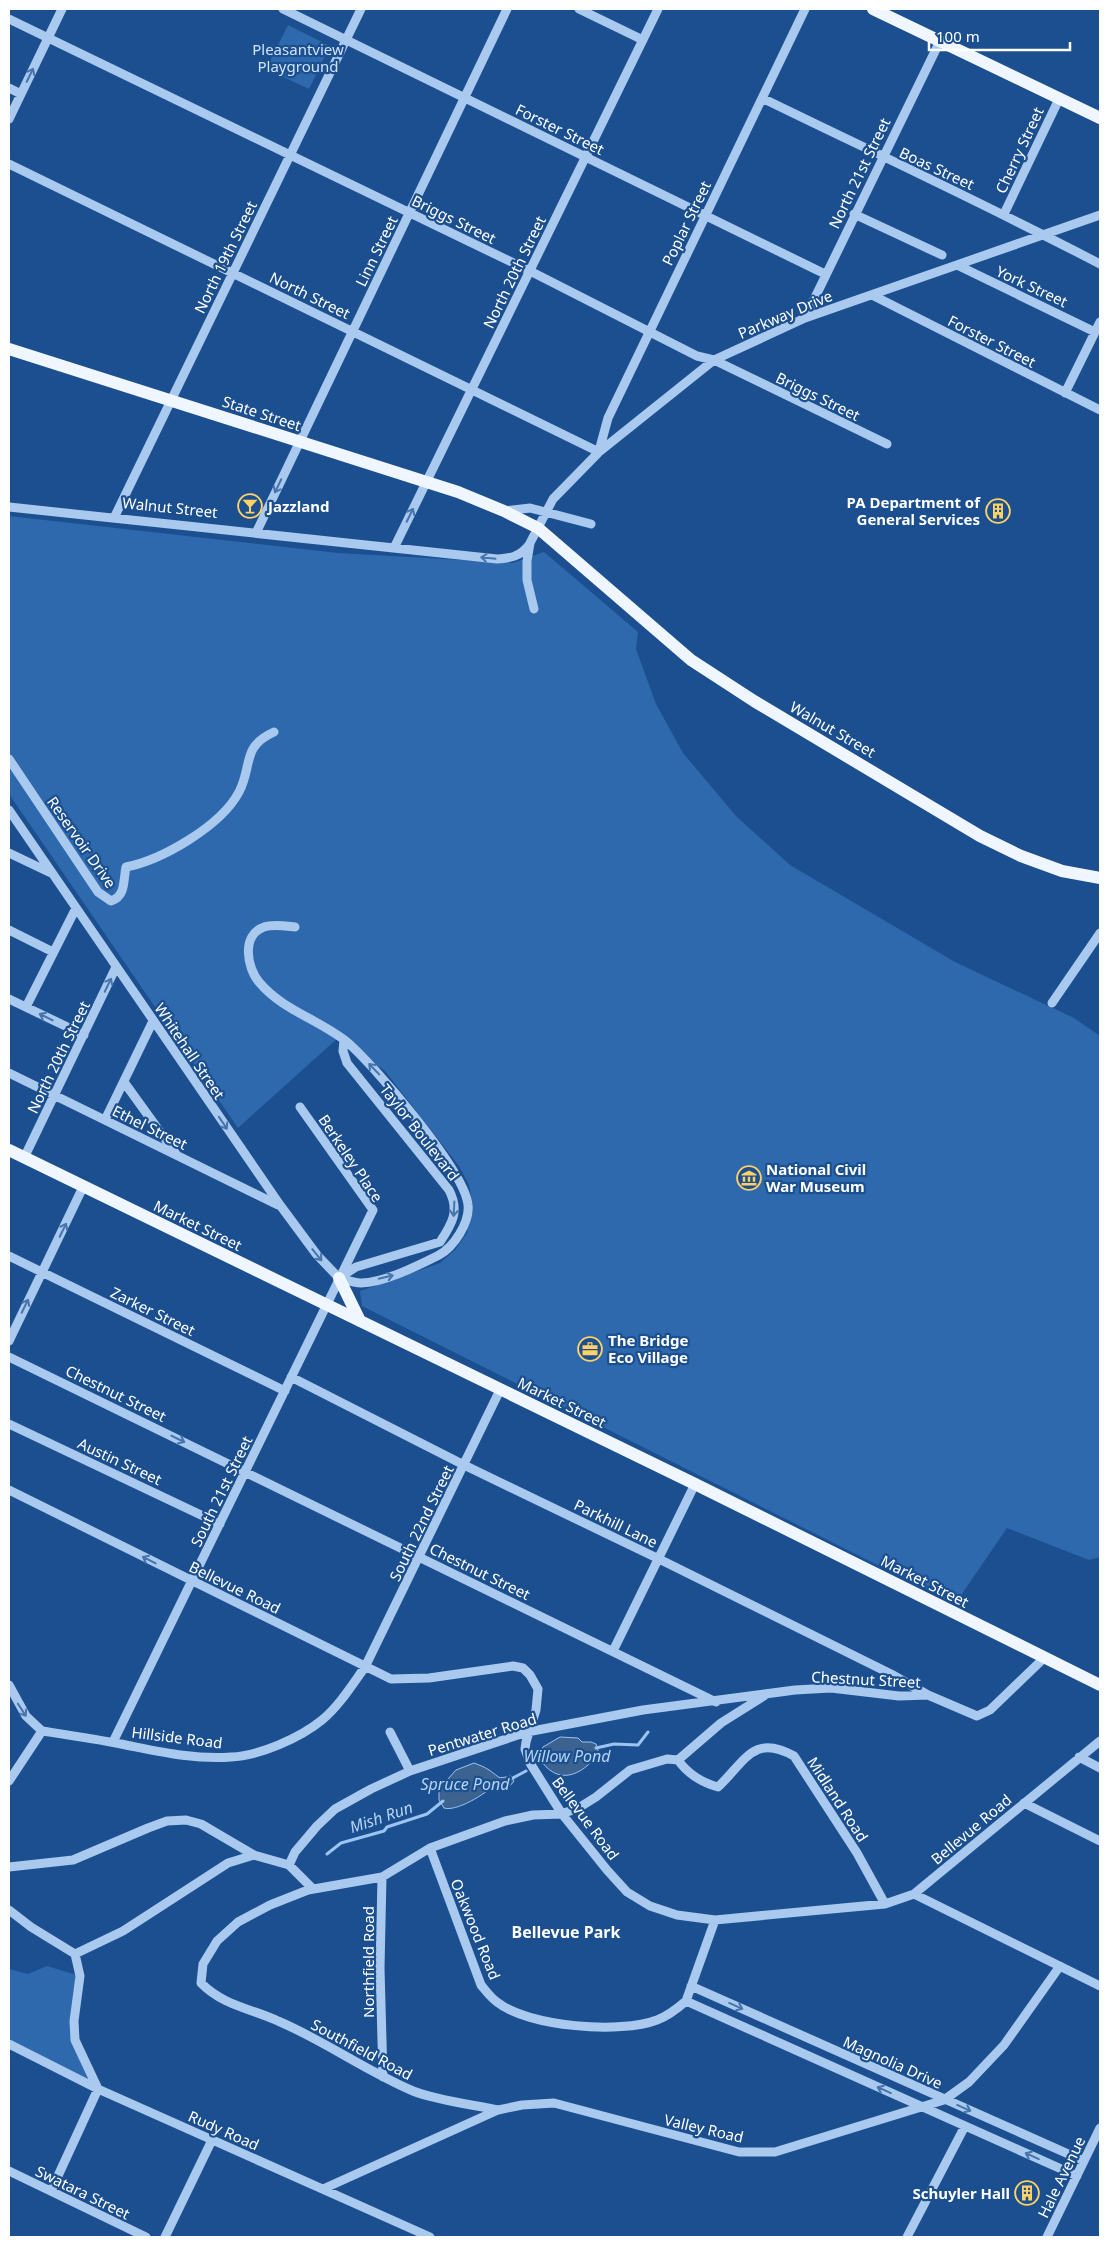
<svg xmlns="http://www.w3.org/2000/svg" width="1109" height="2246" viewBox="0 0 1109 2246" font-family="'Noto Sans',sans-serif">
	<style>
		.green { fill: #2e69ad }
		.water { fill: #3c6290; stroke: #9cc4f0 }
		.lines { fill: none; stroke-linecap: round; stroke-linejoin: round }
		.stream { stroke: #9cc4f0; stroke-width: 3 }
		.minor { stroke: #a9c9ee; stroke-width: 9 }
		.major { stroke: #f0f6ff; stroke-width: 12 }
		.oneway { stroke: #4674ac }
		.labels { text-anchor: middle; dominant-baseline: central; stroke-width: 4.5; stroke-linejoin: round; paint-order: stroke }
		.park-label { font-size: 15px; fill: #cfe3fa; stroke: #1b4f8f }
		.street-label { font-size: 15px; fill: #fff; stroke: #1b4f8f }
		.poi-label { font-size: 15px; font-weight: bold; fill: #fff; stroke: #1b4f8f; text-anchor: start }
		.water-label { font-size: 16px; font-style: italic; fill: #b5d3f5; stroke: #1b4f8f }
		.neighbourhood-label { font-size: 16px; font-weight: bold; fill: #fff; stroke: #1b4f8f }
	</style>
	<rect width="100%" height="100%" fill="#1b4f8f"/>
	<path class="green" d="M 288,25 L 330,46 L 309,89 L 266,69 Z
		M 9,516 L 338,553 L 513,563 L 544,552 L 638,632 L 636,649 L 656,704 L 683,753 L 736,816 L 790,865 L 955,962 L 1074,1018 L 1100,1036 L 1100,1557 L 1089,1560 L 1007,1528 L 955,1604 L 362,1306 L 360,1291 L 440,1263 L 455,1250 L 467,1233 L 472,1202 L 469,1185 L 459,1166 L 385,1071 L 338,1038 L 238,1128 L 9,794 Z
		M 47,1966 L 80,1976 L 75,2040 L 98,2089 L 9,2044 L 9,1969 L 28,1974 Z"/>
	<path class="water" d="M 560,1737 L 578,1738 L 582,1742 L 591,1742 L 596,1744 L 599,1753 C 581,1777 557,1786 539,1758 L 543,1747 Z
		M 474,1763 C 479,1765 485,1767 489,1770 C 501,1778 496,1779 511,1776 L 514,1781 L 509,1787 L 502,1784 L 495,1784 C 486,1794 456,1812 444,1808 L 439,1800 L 439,1789 L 456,1770 Z"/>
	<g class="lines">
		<path class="stream" d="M 596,1748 L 614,1744 L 638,1745 L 648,1732
			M 509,1780 L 526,1771
			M 327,1854 L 341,1843 L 384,1831 L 387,1827 L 427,1814 L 443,1801"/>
		<path class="minor" d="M 283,9 L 825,274
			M 579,9 L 643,40
			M 9,19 L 530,271 L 697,356 L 714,360 L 887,444
			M 9,88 L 21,94
			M 762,98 C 875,153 989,206 1100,264
			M 9,119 L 62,9
			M 9,164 L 599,452
			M 854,214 L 942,255
			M 1004,214 L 1059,99
			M 957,265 L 1095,332
			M 872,295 L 1100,410
			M 805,318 L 940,41
			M 1065,393 L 1100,322
			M 599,451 L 608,418 L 805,9
			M 9,507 L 497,559 C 510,558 520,557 529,545
			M 504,511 L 530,508 L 591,524
			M 114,518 L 361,9
			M 256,533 L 507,9
			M 394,548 L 658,9
			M 534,609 L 527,580 L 527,561 L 530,543 L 553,499 L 599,452 L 714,360 L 805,318 L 1100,215
			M 9,759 L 98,892 L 111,901 C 126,896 123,881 126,867 C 162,860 221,826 239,792 C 253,765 241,747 274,732
			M 9,810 L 280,1205 L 317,1255 L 339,1278
			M 9,853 L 51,873
			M 295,927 C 285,926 273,924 264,927 C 241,935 247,968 259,982 C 282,1010 320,1020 347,1042 C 374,1065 465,1171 468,1205 C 470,1222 454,1247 439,1255 C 419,1265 384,1283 361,1283 C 354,1283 346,1280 339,1278
			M 9,930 L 53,952
			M 9,999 L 84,1035
			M 1052,1003 L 1100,933
			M 26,1007 L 76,908
			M 9,1073 L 278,1205
			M 124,1082 L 176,1154
			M 105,1120 L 153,1021
			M 24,1158 L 116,967
			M 9,1256 L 285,1391
			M 339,1278 L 356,1267 L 440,1242 C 452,1224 460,1211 449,1190 L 347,1063 L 343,1051 L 344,1040
			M 9,1341 L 83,1187
			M 9,1357 L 716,1702
			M 291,1377 L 464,1465 L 659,1559 L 891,1674 L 928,1695
			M 9,1424 L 220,1524
			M 9,1490 L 391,1679 L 429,1678 L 513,1666 L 523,1668 L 530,1675 L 538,1689 L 536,1710 L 526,1742 L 525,1749 L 530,1763 L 562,1814 L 607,1870 L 627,1892 L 650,1906 L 677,1915 L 715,1920 L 885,1904 L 914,1894 L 1100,1741
			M 613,1651 L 695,1484
			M 9,1685 L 26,1716 L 42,1731
			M 42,1731 C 68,1735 95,1739 121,1744 C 157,1751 194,1760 231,1757 C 259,1756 300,1738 322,1720 C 339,1706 352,1685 365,1667 L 500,1390
			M 390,1732 L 410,1771
			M 113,1742 L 373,1210 L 300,1107
			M 1079,1757 L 1100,1768
			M 678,1760 C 687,1773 702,1783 718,1787 C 745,1762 753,1733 794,1756 L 857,1853 L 885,1904
			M 9,1781 L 42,1731
			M 1024,1803 L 1100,1841
			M 430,1848 L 481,1985 C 486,1991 491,1998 497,2002 C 528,2027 621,2034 657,2020 C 668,2016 678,2008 686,2001 L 715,1920
			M 289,1865 L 295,1852 L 317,1826 L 335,1809 L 371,1789 L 410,1771 L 527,1732 L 643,1710 L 795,1690 L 831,1688 L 899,1696 L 928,1695 L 977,1716 L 990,1710 L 1044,1658
			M 9,1867 L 73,1860 L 148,1828 L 167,1821 L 186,1820 L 201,1824 L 254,1855 L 289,1865 L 313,1889
			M 382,1877 L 380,1968 L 383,2077
			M 914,1894 L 1100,1986
			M 9,1910 L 31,1927 L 75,1954 L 80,1976 L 74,2021 L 75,2040 L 98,2089 L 51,2191
			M 75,1954 L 123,1931 L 228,1863 L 254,1855
			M 691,1986 L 1084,2161
			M 686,2001 L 1077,2176
			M 9,2044 L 98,2089 L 430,2237
			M 498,2110 C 474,2105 435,2100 413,2091 C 366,2071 325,2041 278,2021 C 250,2008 224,2006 201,1983 L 203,1964 L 217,1941 L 238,1922 L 270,1905 L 308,1890 L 382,1877 L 430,1848 L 505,1821 L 533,1815 L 562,1814 L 580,1807 L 596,1797 L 630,1770 L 667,1759 L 678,1760 L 721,1723 L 767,1694
			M 9,2171 L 146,2237
			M 323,2189 L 498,2110 L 522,2105 L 554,2103 L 739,2152 L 775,2152 L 944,2100 L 969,2082 L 1004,2045 L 1060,1966
			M 165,2237 L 212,2140
			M 907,2237 L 965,2126
			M 1047,2237 L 1100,2128"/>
		<path class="major" d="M 873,9 L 1100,118
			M 9,349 L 458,492 L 504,511 L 538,528 L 691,660 L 754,701 L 980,836 L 1021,856 L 1062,871 L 1100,878
			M 9,1150 L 695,1484 L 1100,1685
			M 339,1278 L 360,1321"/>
	</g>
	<defs><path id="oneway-shaft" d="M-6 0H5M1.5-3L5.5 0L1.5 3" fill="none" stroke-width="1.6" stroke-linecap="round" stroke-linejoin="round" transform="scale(1.25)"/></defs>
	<g class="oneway">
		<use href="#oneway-shaft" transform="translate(30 75) rotate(-64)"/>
		<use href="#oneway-shaft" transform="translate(278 486) rotate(116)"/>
		<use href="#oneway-shaft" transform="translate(410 515) rotate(-64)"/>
		<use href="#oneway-shaft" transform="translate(488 558) rotate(-174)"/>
		<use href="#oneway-shaft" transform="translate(108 985) rotate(-64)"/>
		<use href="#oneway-shaft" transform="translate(46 1017) rotate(-154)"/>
		<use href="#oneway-shaft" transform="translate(374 1069) rotate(-134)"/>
		<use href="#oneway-shaft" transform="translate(223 1123) rotate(56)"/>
		<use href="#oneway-shaft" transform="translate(454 1209) rotate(93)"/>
		<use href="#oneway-shaft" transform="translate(63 1230) rotate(-64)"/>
		<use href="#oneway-shaft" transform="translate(317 1255) rotate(51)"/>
		<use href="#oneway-shaft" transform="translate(386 1277) rotate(-13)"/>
		<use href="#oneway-shaft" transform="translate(25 1306) rotate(-64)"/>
		<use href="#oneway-shaft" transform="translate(178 1439) rotate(26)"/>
		<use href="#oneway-shaft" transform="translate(149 1560) rotate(-153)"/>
		<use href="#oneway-shaft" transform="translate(22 1710) rotate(57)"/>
		<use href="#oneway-shaft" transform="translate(736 2006) rotate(24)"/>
		<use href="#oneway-shaft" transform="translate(884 2090) rotate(-156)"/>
		<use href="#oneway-shaft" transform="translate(964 2108) rotate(24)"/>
		<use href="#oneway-shaft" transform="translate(1032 2156) rotate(-156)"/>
	</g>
	<defs>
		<g id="bar-ring" transform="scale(1.25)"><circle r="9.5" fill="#1b4f8f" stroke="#ffd166" stroke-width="1.5"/><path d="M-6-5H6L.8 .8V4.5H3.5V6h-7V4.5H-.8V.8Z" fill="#ffd166"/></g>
		<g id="building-ring" transform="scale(1.25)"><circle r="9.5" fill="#1b4f8f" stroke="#ffd166" stroke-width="1.5"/><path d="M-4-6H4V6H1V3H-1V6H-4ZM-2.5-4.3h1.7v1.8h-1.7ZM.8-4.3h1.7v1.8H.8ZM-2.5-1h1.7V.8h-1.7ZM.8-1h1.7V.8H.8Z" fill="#ffd166"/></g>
		<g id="museum-ring" transform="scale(1.25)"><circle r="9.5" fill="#1b4f8f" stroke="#ffd166" stroke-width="1.5"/><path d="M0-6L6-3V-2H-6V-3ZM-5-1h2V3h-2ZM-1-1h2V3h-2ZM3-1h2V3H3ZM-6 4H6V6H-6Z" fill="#ffd166"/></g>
		<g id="office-ring" transform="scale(1.25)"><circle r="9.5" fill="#1b4f8f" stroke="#ffd166" stroke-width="1.5"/><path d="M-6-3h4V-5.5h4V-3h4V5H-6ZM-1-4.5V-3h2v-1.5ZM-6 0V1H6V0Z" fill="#ffd166"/></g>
	</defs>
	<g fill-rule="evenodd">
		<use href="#bar-ring" x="250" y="506"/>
		<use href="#building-ring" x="998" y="511"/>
		<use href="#museum-ring" x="749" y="1178"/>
		<use href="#office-ring" x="590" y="1349"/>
		<use href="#building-ring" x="1027" y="2193"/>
	</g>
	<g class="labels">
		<g class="park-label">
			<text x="298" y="49">Pleasantview<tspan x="298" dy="17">Playground</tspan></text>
		</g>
		<g class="street-label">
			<text transform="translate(560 129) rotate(26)">Forster Street</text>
			<text transform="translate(1019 150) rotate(-65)">Cherry Street</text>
			<text transform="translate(937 168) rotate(25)">Boas Street</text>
			<text transform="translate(859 173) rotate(-64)">North 21st Street</text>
			<text transform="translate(454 219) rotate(26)">Briggs Street</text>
			<text transform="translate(686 223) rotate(-64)">Poplar Street</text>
			<text transform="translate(376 251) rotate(-64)">Linn Street</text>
			<text transform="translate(225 257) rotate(-64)">North 19th Street</text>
			<text transform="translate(514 272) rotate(-64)">North 20th Street</text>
			<text transform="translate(1032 286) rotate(25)">York Street</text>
			<text transform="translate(310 295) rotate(26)">North Street</text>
			<text transform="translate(785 314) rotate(-23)">Parkway Drive</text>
			<text transform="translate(992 341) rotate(27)">Forster Street</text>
			<text transform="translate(818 396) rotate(26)">Briggs Street</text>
			<text transform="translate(262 413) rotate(18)">State Street</text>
			<text transform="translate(170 507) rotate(6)">Walnut Street</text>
			<text transform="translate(833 729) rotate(30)">Walnut Street</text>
			<text transform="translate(82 842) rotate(55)">Reservoir Drive</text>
			<text transform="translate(190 1051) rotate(56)">Whitehall Street</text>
			<text transform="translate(58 1057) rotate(-64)">North 20th Street</text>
			<text transform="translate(150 1127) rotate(26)">Ethel Street</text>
			<text transform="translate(420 1132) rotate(52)">Taylor Boulevard</text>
			<text transform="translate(351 1158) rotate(56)">Berkeley Place</text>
			<text transform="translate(198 1225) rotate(26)">Market Street</text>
			<text transform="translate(153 1311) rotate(26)">Zarker Street</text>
			<text transform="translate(116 1393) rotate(26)">Chestnut Street</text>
			<text transform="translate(562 1402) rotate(26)">Market Street</text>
			<text transform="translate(120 1461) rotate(25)">Austin Street</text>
			<text transform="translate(221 1491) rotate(-64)">South 21st Street</text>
			<text transform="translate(421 1523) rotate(-64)">South 22nd Street</text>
			<text transform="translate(616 1523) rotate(26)">Parkhill Lane</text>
			<text transform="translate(480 1571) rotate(26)">Chestnut Street</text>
			<text transform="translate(925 1581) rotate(27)">Market Street</text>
			<text transform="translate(235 1587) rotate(26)">Bellevue Road</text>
			<text transform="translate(866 1679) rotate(3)">Chestnut Street</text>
			<text transform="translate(482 1734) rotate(-17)">Pentwater Road</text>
			<text transform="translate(177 1737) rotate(7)">Hillside Road</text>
			<text transform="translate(838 1799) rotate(57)">Midland Road</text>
			<text transform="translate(586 1818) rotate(53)">Bellevue Road</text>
			<text transform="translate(971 1829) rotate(-40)">Bellevue Road</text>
			<text transform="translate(476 1929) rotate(68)">Oakwood Road</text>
			<text transform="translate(368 1962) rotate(-90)">Northfield Road</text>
			<text transform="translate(362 2049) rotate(28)">Southfield Road</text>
			<text transform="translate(893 2062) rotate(24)">Magnolia Drive</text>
			<text transform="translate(704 2128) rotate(13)">Valley Road</text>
			<text transform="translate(224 2130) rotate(24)">Rudy Road</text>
			<text transform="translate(1061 2177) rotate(-64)">Hale Avenue</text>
			<text transform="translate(83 2192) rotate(26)">Swatara Street</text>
		</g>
		<g class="poi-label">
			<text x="980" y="502" text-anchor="end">PA Department of<tspan x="980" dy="17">General Services</tspan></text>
			<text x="268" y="506">Jazzland</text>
			<text x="766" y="1169">National Civil<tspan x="766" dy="17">War Museum</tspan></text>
			<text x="608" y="1340">The Bridge<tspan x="608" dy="17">Eco Village</tspan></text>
			<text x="1010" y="2193" text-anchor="end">Schuyler Hall</text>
		</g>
		<g class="water-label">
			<text x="567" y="1756">Willow Pond</text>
			<text x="465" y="1784">Spruce Pond</text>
			<text transform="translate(381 1817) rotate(-19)">Mish Run</text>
		</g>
		<g class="neighbourhood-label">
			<text x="566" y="1932">Bellevue Park</text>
		</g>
	</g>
	<rect width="1109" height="2246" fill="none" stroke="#ffffff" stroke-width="20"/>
	<path d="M929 42v8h141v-8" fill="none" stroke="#ffffff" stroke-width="2.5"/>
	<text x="936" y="42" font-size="15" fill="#ffffff" stroke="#1b4f8f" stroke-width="4" paint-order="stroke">100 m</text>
</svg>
